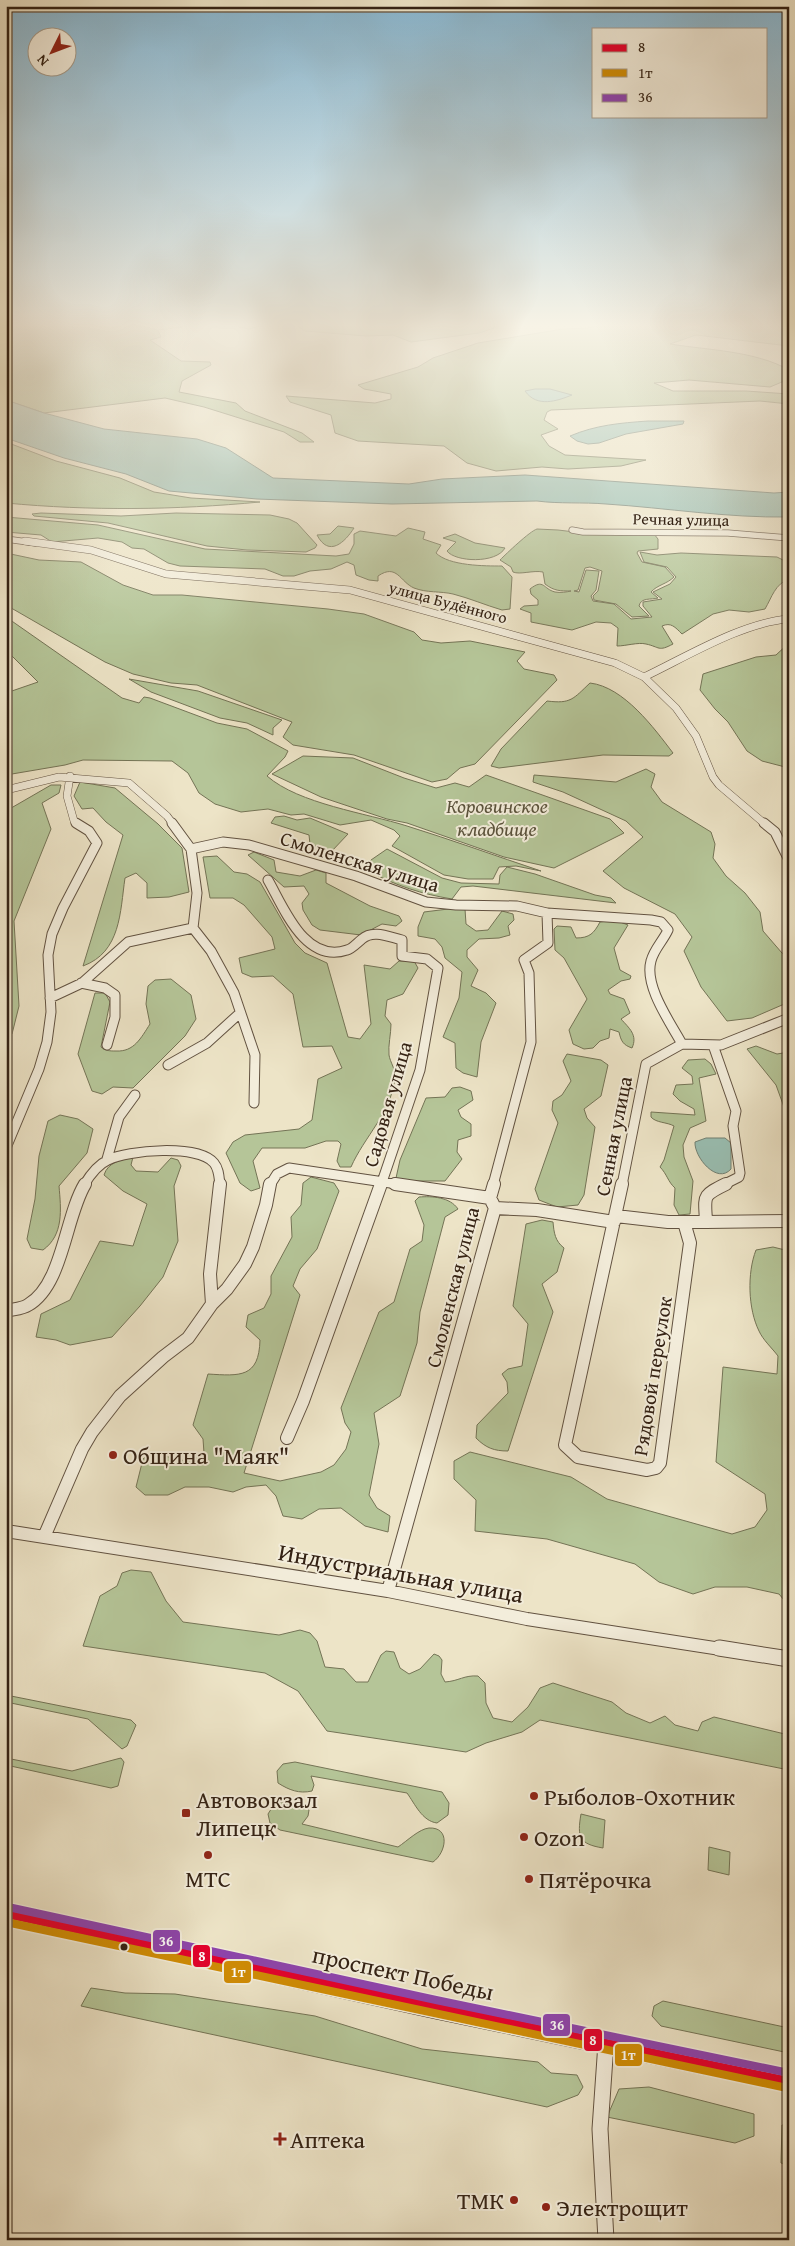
<svg xmlns="http://www.w3.org/2000/svg" width="795" height="2246" viewBox="0 0 795 2246" font-family="'Gentium Book Plus',serif">
	<style>
		.green { fill: #b5c598; stroke: #747456 }
		.water { fill: #99bfb3; stroke: #718073 }
		.lines { fill: none; stroke-linecap: round; stroke-linejoin: round }
		.street-far4-casing { stroke: #625241; stroke-width: 7 }
		.street-far3-casing { stroke: #625241; stroke-width: 8 }
		.street-far2-casing { stroke: #625241; stroke-width: 11 }
		.street-far1-casing { stroke: #625241; stroke-width: 14 }
		.street-casing { stroke: #625241; stroke-width: 17 }
		.secondary-casing { stroke: #342214; stroke-width: 2 }
		.street-far4 { stroke: #f3eddb; stroke-width: 5.5 }
		.street-far3 { stroke: #f3eddb; stroke-width: 7 }
		.street-far2 { stroke: #f3eddb; stroke-width: 9 }
		.street-far1 { stroke: #f3eddb; stroke-width: 12 }
		.street { stroke: #f3eddb; stroke-width: 15 }
		.secondary { fill: #f3eddb; fill-rule: evenodd }
		.bus-1-casing { stroke: #f3eddb; stroke-width: 11 }
		.bus-2-casing { stroke: #f3eddb; stroke-width: 11 }
		.bus-3-casing { stroke: #f3eddb; stroke-width: 11 }
		.bus-1 { stroke: #e4002b; stroke-width: 8 }
		.bus-2 { stroke: #d08c04; stroke-width: 8 }
		.bus-3 { stroke: #8e44ad; stroke-width: 8 }
		.poi-dot { fill: #8f2418; stroke: #f3eddb; stroke-width: 2 }
		.bus-dot { fill: #342214; stroke: #f3eddb; stroke-width: 2 }
		.labels { text-anchor: middle; dominant-baseline: central; stroke-width: 4; stroke-linejoin: round; paint-order: stroke }
		.far-street-label { font-size: 16px; fill: #342214; stroke: #f3eddb }
		.park-label { font-size: 20px; font-style: italic; fill: #5b533c; stroke: #f3eddb }
		.street-label { font-size: 20px; fill: #342214; stroke: #f3eddb }
		.near-poi-label { font-size: 24px; fill: #342214; stroke: #f3eddb; text-anchor: start }
		.near-street-label { font-size: 24px; fill: #342214; stroke: #f3eddb }
		.line-badge { stroke: #f3eddb; stroke-width: 2 }
		.badge-label { font-size: 14px; text-anchor: middle; font-weight: bold; fill: #fff }
	</style>
	<rect width="100%" height="100%" fill="#ede4c7"/>
	<filter id="stains"><feTurbulence type="fractalNoise" baseFrequency=".004" numOctaves="4"/><feColorMatrix values="0 0 0 0 .2 0 0 0 0 .09 0 0 0 0 .02 0 0 0 .5 -.17"/></filter>
	<radialGradient id="worn" r=".72"><stop offset=".6" stop-color="#630" stop-opacity="0"/><stop offset="1" stop-color="#630" stop-opacity=".3"/></radialGradient>
	<path class="green" d="M 6,323 L 273,323 L 249,329 L 225,324 L 205,324 L 158,330 L 161,337 L 150,340 L 181,361 L 210,362 L 211,365 L 182,381 L 179,392 L 236,403 L 245,411 L 302,433 L 314,442 L 300,442 L 284,432 L 204,407 L 165,398 L 44,413 L 6,400 Z
		M 294,323 L 509,323 L 479,333 L 411,342 L 393,335 L 366,336 L 305,331 Z
		M 604,323 L 789,323 L 789,346 L 696,335 L 670,344 C 707,350 756,351 789,370 L 789,379 L 770,387 L 689,380 L 654,383 L 673,391 L 746,391 L 789,394 L 789,404 L 760,401 L 551,410 L 547,412 L 544,420 L 558,429 L 541,435 L 549,446 L 565,455 L 646,460 L 621,466 L 568,469 L 542,467 L 496,471 L 467,463 L 444,446 L 358,441 L 335,433 L 331,415 L 290,402 L 286,396 L 375,403 L 391,399 L 391,394 L 364,389 L 358,385 L 418,367 L 433,358 L 478,343 L 563,329 L 588,328 Z
		M 6,442 L 56,461 L 120,478 L 154,492 L 191,498 L 260,502 C 176,510 90,511 6,503 Z
		M 41,513 L 121,516 L 176,513 L 270,515 L 289,519 L 297,523 L 317,545 L 315,548 L 306,552 L 247,550 L 207,546 L 108,523 L 34,516 L 32,514 Z
		M 6,517 L 98,525 L 205,549 L 336,556 L 349,554 L 354,544 L 354,534 L 360,531 L 396,536 L 408,528 L 425,532 L 423,539 L 441,545 L 436,553 C 449,566 485,566 502,566 L 512,577 L 510,609 L 502,610 C 485,605 469,598 453,594 C 440,591 427,593 414,588 C 400,582 397,563 378,576 L 378,581 L 369,580 L 356,575 L 354,565 L 347,562 L 331,569 L 310,571 L 294,576 L 283,576 L 265,569 L 180,566 L 168,563 L 144,549 L 132,548 L 122,542 L 98,538 L 52,542 L 41,535 L 6,532 Z
		M 338,526 L 354,528 C 345,542 329,558 317,535 L 330,534 Z
		M 537,529 L 558,530 L 583,533 L 654,534 L 658,539 L 658,549 L 638,551 L 637,553 L 642,562 L 665,567 L 674,577 C 667,584 657,585 651,592 L 658,598 C 651,600 641,597 639,606 L 649,616 L 632,617 L 616,604 L 594,600 L 593,596 L 598,591 L 602,571 L 590,567 L 585,568 L 578,590 L 574,591 L 579,592 L 586,570 L 599,571 L 596,590 L 591,596 L 593,601 L 614,604 L 631,619 L 652,617 L 643,606 L 643,602 L 662,599 L 653,592 L 670,584 L 676,577 L 667,567 L 644,562 L 640,552 L 657,555 L 681,553 L 777,557 L 789,563 L 789,579 C 775,584 772,597 765,609 L 749,612 L 729,610 L 713,614 L 682,634 C 675,627 671,622 662,626 L 673,644 C 658,652 660,647 646,644 C 638,642 626,646 617,646 L 618,628 L 611,623 L 596,622 L 572,630 L 531,622 L 531,613 L 520,609 L 524,606 L 538,605 L 538,600 L 531,594 L 530,589 C 544,578 543,589 555,592 C 560,593 567,592 571,591 C 560,591 554,591 545,584 L 543,572 C 533,570 520,575 513,572 L 511,567 L 500,560 C 506,554 530,531 537,529 Z
		M 455,534 L 475,543 L 505,548 C 496,564 455,562 447,551 L 456,542 L 443,538 Z
		M 6,553 L 39,560 L 81,562 L 123,585 L 153,595 L 182,595 L 328,609 L 364,614 L 414,632 L 422,640 L 441,643 L 470,641 L 525,652 L 517,661 L 524,669 L 554,675 L 557,680 L 475,764 L 460,768 L 447,779 L 432,782 L 354,755 L 293,745 L 283,737 L 292,722 L 197,685 L 171,683 L 133,674 L 105,662 L 6,605 Z
		M 6,617 L 122,698 L 139,703 L 144,697 L 150,698 L 217,723 L 247,729 L 288,751 L 285,757 L 267,776 C 299,804 366,813 407,826 C 452,840 496,856 541,871 L 516,866 L 499,867 L 493,879 L 468,879 L 444,875 L 392,846 L 400,836 L 394,830 L 371,820 L 340,825 L 304,814 L 291,815 L 268,809 L 241,812 L 215,804 L 199,793 L 188,773 L 172,761 L 83,760 L 65,765 L 6,775 L 6,693 L 38,682 L 6,650 Z
		M 789,643 L 789,768 L 762,761 L 747,751 L 728,722 L 715,709 L 700,690 L 703,674 L 756,657 L 776,655 Z
		M 129,679 L 198,691 L 282,720 L 273,728 L 273,735 L 247,723 L 220,718 L 151,692 Z
		M 590,683 C 624,687 654,728 673,753 L 669,756 L 603,755 L 499,768 L 491,766 L 501,749 L 547,701 C 571,704 573,699 590,683 Z
		M 303,756 L 353,758 L 404,778 L 436,788 L 455,783 L 469,787 L 486,775 L 610,819 L 624,833 L 554,868 L 504,857 L 407,823 L 387,819 L 321,797 L 272,774 Z
		M 646,769 L 655,774 L 651,787 L 662,802 L 711,832 L 715,844 L 713,858 L 726,876 L 745,893 L 760,912 L 763,931 L 782,953 L 789,958 L 789,1002 L 752,1018 L 727,1021 L 701,987 L 684,951 L 692,937 L 675,914 L 624,888 L 603,871 L 643,837 L 626,821 L 563,792 L 533,782 L 534,775 L 616,782 Z
		M 80,782 L 115,788 L 158,824 L 182,848 L 189,892 L 169,897 L 147,898 L 147,883 L 136,873 L 125,878 C 120,912 121,952 83,966 L 123,835 L 106,822 L 93,808 L 82,809 L 74,796 Z
		M 51,785 L 61,785 L 59,793 L 42,803 L 51,829 L 14,921 L 19,1006 L 12,1034 L 6,1039 L 6,811 Z
		M 284,816 L 297,820 L 310,818 L 348,834 L 331,852 L 310,844 L 309,835 L 271,823 L 275,817 Z
		M 387,849 L 442,878 L 461,883 L 499,884 L 500,875 L 507,867 L 535,874 L 595,895 L 611,898 L 616,903 L 473,886 L 461,887 L 452,899 C 422,894 396,886 369,871 L 367,865 L 371,860 Z
		M 254,852 L 274,860 L 276,872 L 300,876 L 316,870 L 326,873 L 326,883 L 370,906 L 399,916 L 402,921 L 396,926 L 382,924 L 361,935 L 320,930 L 312,925 L 303,910 L 302,903 L 309,894 L 304,886 L 284,887 L 248,855 Z
		M 217,856 L 234,872 L 247,874 L 260,882 L 295,943 L 305,953 L 327,963 L 348,1037 L 360,1039 L 371,1024 L 364,965 L 390,969 L 399,961 L 414,961 L 418,968 L 403,994 L 387,1000 L 385,1016 L 391,1024 C 391,1034 388,1045 389,1055 C 390,1062 396,1070 395,1077 C 392,1112 364,1137 351,1167 L 340,1167 L 337,1161 L 341,1144 L 338,1141 L 326,1141 L 305,1148 L 262,1148 L 253,1161 L 260,1188 L 251,1191 L 240,1183 L 226,1153 L 233,1142 L 245,1135 L 299,1129 L 312,1120 L 318,1079 L 342,1068 L 332,1046 L 303,1047 L 293,994 L 273,976 L 252,977 L 242,973 L 239,958 L 275,949 L 272,937 L 244,905 L 233,898 L 210,898 L 203,857 Z
		M 456,908 L 465,909 L 466,924 L 476,931 L 488,930 L 502,911 L 513,914 L 514,920 L 508,926 L 510,935 L 499,938 L 479,939 L 467,950 L 467,957 L 478,970 L 471,986 L 486,993 L 496,1003 L 481,1042 L 477,1077 L 463,1073 L 456,1068 L 455,1043 L 443,1037 L 459,998 L 462,972 L 445,958 L 442,947 L 435,939 L 418,936 L 418,927 L 424,912 Z
		M 615,920 L 628,925 L 614,948 L 620,970 L 631,976 L 630,979 L 621,981 L 608,990 L 610,994 L 624,999 L 630,1013 L 621,1019 C 629,1028 638,1035 632,1048 C 623,1045 621,1041 619,1032 L 610,1029 L 609,1038 L 600,1041 L 593,1048 L 584,1049 L 573,1044 L 569,1030 L 587,999 L 564,958 L 555,950 L 554,929 L 557,926 L 571,927 L 576,938 C 590,938 594,933 600,922 Z
		M 171,979 L 191,995 L 196,1019 L 185,1036 L 133,1088 L 113,1087 L 102,1094 L 92,1091 L 78,1054 L 95,993 L 105,993 L 110,1002 L 101,1047 C 106,1051 110,1051 116,1051 C 134,1052 141,1038 150,1024 L 146,1004 L 148,986 L 155,980 Z
		M 756,1046 L 777,1054 L 789,1052 L 789,1121 L 776,1085 L 747,1049 Z
		M 567,1054 L 601,1060 L 608,1065 L 601,1096 L 584,1109 L 587,1118 L 595,1127 L 584,1195 L 578,1205 L 557,1207 L 539,1200 L 535,1189 L 558,1123 L 552,1110 L 553,1101 L 562,1095 L 571,1081 L 563,1061 Z
		M 705,1059 L 711,1064 L 716,1074 L 699,1078 L 706,1121 L 690,1128 L 683,1145 L 684,1157 L 693,1181 L 690,1214 L 679,1215 L 674,1205 L 675,1188 C 668,1182 667,1174 660,1167 L 664,1160 L 674,1126 C 667,1122 656,1123 651,1117 L 651,1112 L 695,1115 L 694,1109 L 680,1101 L 673,1094 L 676,1085 L 693,1084 L 692,1076 L 682,1068 L 688,1060 Z
		M 460,1087 L 471,1091 L 473,1100 L 458,1110 L 461,1117 L 471,1124 L 471,1136 L 458,1140 L 457,1152 L 462,1159 L 445,1181 L 405,1181 L 396,1178 L 400,1160 L 426,1098 L 445,1097 L 452,1088 Z
		M 60,1115 L 78,1119 L 93,1129 L 87,1153 L 59,1186 C 61,1209 64,1235 43,1250 L 31,1248 L 27,1239 L 35,1199 L 39,1156 L 48,1121 Z
		M 133,1157 L 131,1165 L 136,1171 L 158,1172 L 171,1158 L 178,1160 L 181,1166 L 174,1186 L 178,1241 L 163,1277 L 140,1306 L 112,1337 L 70,1345 L 56,1340 L 36,1337 L 41,1314 L 70,1300 L 100,1241 L 133,1246 L 147,1204 L 123,1191 L 104,1175 C 108,1162 121,1160 133,1157 Z
		M 311,1177 L 334,1183 L 339,1191 L 317,1249 L 300,1269 L 293,1286 L 300,1295 L 244,1473 L 280,1481 L 321,1472 L 334,1465 L 346,1449 L 351,1432 L 345,1423 L 341,1408 L 379,1312 L 394,1302 L 410,1249 L 422,1241 L 424,1225 L 415,1201 L 419,1197 C 432,1196 450,1197 458,1209 L 445,1217 L 420,1312 L 417,1343 L 400,1396 L 374,1413 L 379,1444 L 369,1495 L 377,1508 L 390,1516 L 388,1532 L 365,1526 L 341,1508 L 319,1509 L 302,1519 L 283,1516 L 276,1496 L 266,1485 L 246,1487 L 233,1492 L 209,1487 L 185,1487 L 168,1495 L 145,1495 L 136,1487 L 143,1459 L 151,1453 L 186,1461 L 204,1453 L 203,1439 L 193,1425 L 208,1374 C 240,1376 259,1378 260,1340 L 246,1327 L 248,1315 L 264,1308 L 271,1294 L 271,1276 L 292,1237 L 291,1217 L 301,1205 L 303,1183 Z
		M 542,1220 L 553,1222 C 554,1233 555,1241 564,1248 L 557,1272 L 542,1284 L 553,1312 L 508,1451 C 494,1451 486,1448 476,1438 L 477,1425 L 508,1393 L 507,1382 L 502,1374 L 508,1369 L 522,1366 L 528,1324 L 513,1306 L 526,1224 Z
		M 773,1247 L 789,1251 L 789,1606 L 779,1594 L 747,1587 L 715,1587 L 693,1594 L 659,1582 L 635,1564 L 547,1539 L 475,1531 L 476,1500 L 454,1479 L 454,1461 L 470,1452 L 571,1477 L 607,1499 L 732,1534 L 755,1527 L 767,1510 L 765,1494 L 716,1462 L 723,1367 L 777,1374 L 778,1356 C 772,1348 763,1340 759,1331 C 748,1309 747,1273 756,1250 Z
		M 131,1570 L 151,1572 L 166,1601 L 183,1622 L 279,1635 L 300,1630 L 310,1633 L 317,1641 L 325,1667 L 344,1669 L 356,1682 L 368,1682 L 381,1655 L 386,1651 L 394,1652 L 400,1668 L 409,1674 L 420,1669 L 434,1654 L 439,1656 L 442,1660 L 441,1674 L 445,1682 C 459,1681 464,1675 478,1676 L 485,1683 L 486,1703 L 493,1718 L 512,1722 L 528,1707 L 540,1688 L 553,1683 L 612,1702 L 626,1713 L 650,1723 L 665,1716 L 675,1725 L 698,1731 L 702,1722 L 714,1717 L 789,1735 L 789,1770 L 540,1720 L 522,1732 L 486,1743 L 466,1752 L 327,1731 L 298,1691 L 265,1673 L 83,1646 L 100,1596 L 117,1586 L 122,1573 Z
		M 6,1695 L 131,1720 L 136,1725 L 127,1746 L 122,1749 L 88,1719 L 6,1702 Z
		M 6,1758 L 72,1771 L 117,1759 L 121,1758 L 124,1762 L 118,1786 L 111,1788 L 6,1765 Z
		M 295,1762 L 442,1792 L 449,1803 L 448,1815 L 437,1823 C 422,1821 415,1804 407,1793 L 311,1776 L 314,1785 L 312,1791 C 299,1794 289,1790 278,1783 L 277,1771 L 283,1764 Z
		M 288,1802 L 303,1805 L 309,1810 L 308,1816 L 302,1824 L 398,1847 C 407,1841 419,1829 429,1828 C 451,1827 446,1853 433,1862 L 280,1830 L 270,1823 L 268,1814 L 275,1803 Z
		M 581,1814 L 605,1820 L 603,1848 C 579,1844 577,1837 581,1814 Z
		M 709,1847 L 730,1852 L 729,1875 L 708,1870 Z
		M 91,1988 L 125,1993 L 175,1994 L 315,2016 L 422,2049 L 538,2062 L 551,2073 L 577,2075 L 583,2087 L 578,2095 L 547,2107 L 81,2006 Z
		M 663,2001 L 789,2028 L 789,2053 L 661,2026 L 652,2016 L 654,2006 Z
		M 649,2087 L 754,2114 L 754,2136 L 735,2143 L 607,2117 L 619,2089 Z
		M 782,2125 L 789,2125 L 789,2165 L 781,2163 Z"/>
	<path class="water" d="M 535,389 L 550,389 L 572,395 C 557,401 537,408 525,391 Z
		M 6,400 L 44,413 L 104,429 L 197,439 L 226,448 L 273,478 L 409,484 L 442,479 L 525,475 L 774,493 L 789,492 L 789,517 C 727,518 667,508 606,504 C 582,502 560,504 537,501 L 392,504 L 257,499 L 169,491 L 126,474 L 64,458 L 6,438 Z
		M 648,421 L 684,421 L 683,424 L 626,434 L 599,443 L 588,444 L 577,441 L 570,436 C 596,425 620,423 648,421 Z
		M 706,1138 L 725,1138 L 731,1143 L 731,1169 C 717,1185 694,1157 695,1142 Z"/>
	<g class="lines">
		<g class="street-far4-casing">
			<path id="street-far4" d="M 572,530 L 583,532 L 728,533 L 789,538
				M 6,539 L 35,543"/>
		</g>
		<g class="street-far3-casing">
			<path id="street-far3" d="M 25,541 L 91,550 L 166,574 L 350,590 L 615,663 L 644,677 L 676,708 L 696,736 L 713,777 L 719,785 L 765,824
				M 644,677 C 686,657 743,622 789,619
				M 70,776 L 67,796 L 74,821 L 78,824
				M 6,790 L 59,777 L 129,783 L 167,816 L 173,824"/>
		</g>
		<g class="street-far2-casing">
			<path id="street-far2" d="M 172,823 L 191,849 L 197,893 L 193,928 L 211,951 L 234,993 L 255,1055 L 254,1103
				M 764,823 L 775,832 L 789,860
				M 191,849 L 223,842 L 249,845 L 356,876 L 426,902 L 456,905 L 517,906 L 547,913 L 548,943 L 524,960 L 529,973 L 531,1042 L 493,1185
				M 268,880 C 284,908 305,964 347,950 C 352,949 357,943 362,939 C 373,929 389,937 402,940 L 402,956 L 427,959 L 438,968 L 420,1070 L 381,1185
				M 547,913 L 651,920 L 661,922 L 668,930 C 663,941 654,949 651,961 C 644,986 670,1022 682,1044 L 646,1064 L 622,1185
				M 81,983 L 105,988 L 115,995 L 115,1017 L 107,1045
				M 50,998 L 82,983 L 128,942 L 193,928
				M 682,1044 L 721,1045 L 789,1018
				M 713,1045 L 736,1111 L 733,1126 L 740,1173 L 739,1177 L 723,1185
				M 168,1065 L 207,1043 L 240,1013
				M 6,1148 L 39,1069 L 47,1042 L 51,1012 L 48,955 L 52,934 L 63,908 L 97,843 L 89,831 L 76,823
				M 107,1159 L 119,1117 L 135,1095
				M 84,1185 C 90,1175 97,1165 108,1160 C 128,1150 198,1144 214,1163 C 219,1169 219,1177 220,1185
				M 270,1185 L 277,1174 L 289,1168 L 404,1185"/>
		</g>
		<g class="street-far1-casing">
			<path id="street-far1" d="M 395,1184 L 490,1198
				M 622,1184 L 565,1445 L 578,1457 L 647,1470 L 656,1468 L 660,1463 L 690,1243 L 684,1222
				M 495,1208 L 537,1210 L 614,1222
				M 616,1216 L 668,1222 L 706,1222 C 705,1196 701,1196 726,1184
				M 706,1222 L 789,1221
				M 212,1304 L 210,1274 L 220,1184
				M 6,1311 C 13,1309 22,1309 28,1305 C 63,1285 65,1217 85,1184
				M 287,1438 L 303,1401 L 381,1184
				M 6,1531 L 388,1591 L 527,1619 L 727,1650
				M 44,1537 L 82,1449 L 92,1432 L 120,1396 L 163,1357 L 188,1338 L 212,1304 L 227,1289 L 245,1264 L 253,1247 L 266,1205 L 270,1184
				M 388,1591 L 495,1208 L 490,1198 L 494,1184"/>
		</g>
		<g class="street-casing">
			<path id="street" d="M 719,1648 L 789,1659
				M 606,2043 L 600,2129 L 606,2240"/>
		</g>
		<g class="secondary-casing">
			<path id="secondary" d="M 6,1904 L 434,1996 L 789,2070 L 789,2092 L 434,2018 L 6,1924 Z"/>
		</g>
		<use href="#street-far4" class="street-far4"/>
		<use href="#street-far3" class="street-far3"/>
		<use href="#street-far2" class="street-far2"/>
		<use href="#street-far1" class="street-far1"/>
		<use href="#street" class="street"/>
		<use href="#secondary" class="secondary"/>
		<g class="bus-1-casing">
			<path id="bus-1" d="M 6,1914 L 434,2007 L 789,2081"/>
		</g>
		<g class="bus-2-casing">
			<path id="bus-2" d="M 6,1922 L 787,2088"/>
		</g>
		<g class="bus-3-casing">
			<path id="bus-3" d="M 8,1907 L 436,2000 L 789,2073"/>
		</g>
		<use href="#bus-1" class="bus-1"/>
		<use href="#bus-2" class="bus-2"/>
		<use href="#bus-3" class="bus-3"/>
	</g>
	<linearGradient id="sky" x2="0" y2="1"><stop stop-color="#88b8d3"/><stop offset="0.51" stop-color="#f7f3e6"/><stop offset="1" stop-color="#f7f3e6" stop-opacity="0"/></linearGradient>
	<rect width="795" height="638" fill="url(#sky)"/>
	<g class="poi-dot">
		<circle cx="113" cy="1455" r="5"/>
		<circle cx="534" cy="1796" r="5"/>
		<rect x="181" y="1808" width="10" height="10" rx="2.5"/>
		<circle cx="524" cy="1837" r="5"/>
		<circle cx="208" cy="1855" r="5"/>
		<circle cx="529" cy="1879" r="5"/>
		<path d="M277.5 2131.5h5v5h5v5h-5v5h-5v-5h-5v-5h5z"/>
		<circle cx="514" cy="2200" r="5"/>
		<circle cx="546" cy="2207" r="5"/>
	</g>
	<circle class="bus-dot" cx="124" cy="1947" r="4.5"/>
	<g class="labels">
		<g class="far-street-label">
			<text transform="translate(681 519) rotate(1)">Речная улица</text>
			<text transform="translate(448 602) rotate(15)">улица Будённого</text>
		</g>
		<g class="park-label">
			<text x="497" y="805">Коровинское<tspan x="497" dy="23">кладбище</tspan></text>
		</g>
		<g class="street-label">
			<text transform="translate(360 861) rotate(17)">Смоленская улица</text>
			<text transform="translate(387 1104) rotate(-74)">Садовая улица</text>
			<text transform="translate(613 1136) rotate(-79)">Сенная улица</text>
			<text transform="translate(452 1287) rotate(-76)">Смоленская улица</text>
			<text transform="translate(652 1376) rotate(-81)">Рядовой переулок</text>
		</g>
		<g class="near-poi-label">
			<text x="123" y="1455">Община "Маяк"</text>
			<text x="544" y="1796">Рыболов-Охотник</text>
			<text x="196" y="1799">Автовокзал<tspan x="196" dy="28">Липецк</tspan></text>
			<text x="534" y="1837">Ozon</text>
			<text x="208" y="1878" text-anchor="middle">МТС</text>
			<text x="539" y="1879">Пятёрочка</text>
			<text x="290" y="2139">Аптека</text>
			<text x="504" y="2200" text-anchor="end">ТМК</text>
			<text x="556" y="2207">Электрощит</text>
		</g>
		<g class="near-street-label">
			<text transform="translate(401 1573) rotate(10)">Индустриальная улица</text>
			<text transform="translate(403 1973) rotate(12)">проспект Победы</text>
		</g>
	</g>
	<g class="line-badge">
		<rect x="152" y="1929" width="29" height="24" rx="5" fill="#8e44ad"/>
		<rect x="192" y="1944" width="19" height="24" rx="5" fill="#e4002b"/>
		<rect x="223" y="1960" width="29" height="24" rx="5" fill="#d08c04"/>
		<rect x="542" y="2013" width="29" height="24" rx="5" fill="#8e44ad"/>
		<rect x="583" y="2028" width="20" height="24" rx="5" fill="#e4002b"/>
		<rect x="614" y="2043" width="29" height="24" rx="5" fill="#d08c04"/>
	</g>
	<g class="badge-label">
		<text x="166" y="1946">36</text>
		<text x="202" y="1961">8</text>
		<text x="238" y="1977">1т</text>
		<text x="557" y="2030">36</text>
		<text x="593" y="2045">8</text>
		<text x="628" y="2060">1т</text>
	</g>
	<rect width="795" height="2246" fill="none" stroke="#ede4c7" stroke-width="25"/>
	<rect x="8" y="8" width="780" height="2231" fill="none" stroke="#342214" stroke-width="2.5"/>
	<rect x="12" y="12" width="770" height="2221" fill="none" stroke="#342214"/>
	<rect x="592" y="28" width="175" height="90" fill="#f3eddb" stroke="#a79c8b"/>
	<rect x="602" y="44" width="25" height="8" fill="#e4002b" stroke="#a79c8b"/>
	<text x="638" y="52" font-size="15" fill="#342214">8</text>
	<rect x="602" y="69" width="25" height="8" fill="#d08c04" stroke="#a79c8b"/>
	<text x="638" y="78" font-size="15" fill="#342214">1т</text>
	<rect x="602" y="94" width="25" height="8" fill="#8e44ad" stroke="#a79c8b"/>
	<text x="638" y="102" font-size="15" fill="#342214">36</text>
	<g transform="translate(52 52) rotate(228)"><circle r="24" fill="#f3eddb" stroke="#a79c8b"/>
	<path d="M0-4L9 19L0 12L-9 19Z" fill="#8f2418"/>
	<text y="-8" font-size="14" font-weight="bold" text-anchor="middle" fill="#342214">N</text>
	</g>
	<rect width="100%" height="100%" filter="url(#stains)"/>
	<rect width="100%" height="100%" fill="url(#worn)"/>
</svg>
